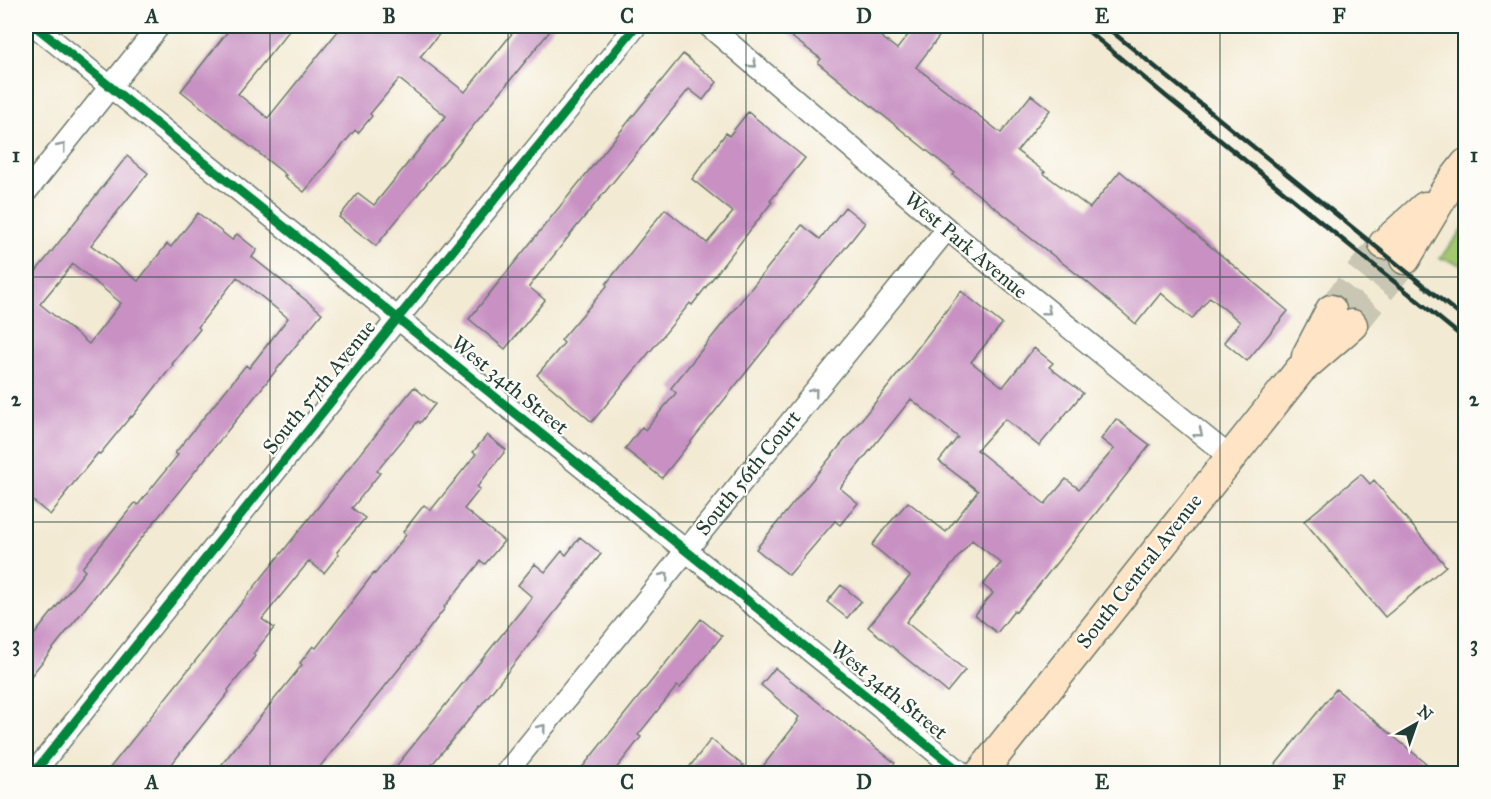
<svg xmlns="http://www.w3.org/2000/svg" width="1491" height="799" viewBox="0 0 1491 799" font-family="'IM FELL Great Primer',serif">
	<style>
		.green { fill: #a3c872; stroke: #618253; stroke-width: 1.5 }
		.building { fill: #c890c3; fill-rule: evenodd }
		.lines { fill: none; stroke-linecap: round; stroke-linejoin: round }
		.secondary-tunnel { stroke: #c9c7b3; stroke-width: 30; stroke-dasharray: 30 15; stroke-linecap: butt }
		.minor-casing { stroke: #697a6c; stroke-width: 24 }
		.secondary-casing { stroke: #697a6c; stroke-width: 33 }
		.minor { stroke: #fff; stroke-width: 21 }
		.secondary { stroke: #ffe4c6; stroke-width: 30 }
		.rail { stroke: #1f3d34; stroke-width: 4.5 }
		.cycleway-casing { stroke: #fdfcf7; stroke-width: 13 }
		.cycleway { stroke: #00873e; stroke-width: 9 }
		.oneway { stroke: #8f9e9a }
		.grid { fill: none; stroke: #1f3d34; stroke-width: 1.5; stroke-opacity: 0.55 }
		.labels { text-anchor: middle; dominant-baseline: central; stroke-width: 4.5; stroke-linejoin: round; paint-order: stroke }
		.street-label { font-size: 21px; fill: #1f3d34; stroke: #fdfcf7 }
		.neatline { fill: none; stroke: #1f3d34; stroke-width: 2 }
		.grid-label { font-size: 20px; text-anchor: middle; font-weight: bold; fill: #1f3d34 }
	</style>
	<rect width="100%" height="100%" fill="#fdfcf7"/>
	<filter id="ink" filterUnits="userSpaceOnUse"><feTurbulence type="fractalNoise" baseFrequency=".0167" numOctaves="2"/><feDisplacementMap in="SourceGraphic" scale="12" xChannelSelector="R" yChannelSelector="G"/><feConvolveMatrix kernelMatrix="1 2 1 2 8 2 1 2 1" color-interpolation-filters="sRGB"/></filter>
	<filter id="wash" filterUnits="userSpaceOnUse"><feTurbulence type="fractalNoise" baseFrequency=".008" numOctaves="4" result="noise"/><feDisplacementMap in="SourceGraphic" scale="24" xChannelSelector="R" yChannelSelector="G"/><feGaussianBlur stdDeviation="1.35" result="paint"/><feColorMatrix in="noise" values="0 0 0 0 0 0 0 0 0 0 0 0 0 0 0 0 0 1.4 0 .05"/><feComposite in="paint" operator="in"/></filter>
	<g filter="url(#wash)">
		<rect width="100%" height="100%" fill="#f3ead3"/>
		<path class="green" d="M 1465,226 L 1465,266 L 1440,258 Z"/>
		<g id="blocks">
			<path class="building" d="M 232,26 L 293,26 L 238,94 L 268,118 L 342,26 L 446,26 L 420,57 L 465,92 L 518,26 L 554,26 L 376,246 L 339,217 L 358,193 L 374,205 L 446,116 L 399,79 L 370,114 L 372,116 L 358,133 L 355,130 L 304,192 L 284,176 L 286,175 L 181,91 Z
				M 777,26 L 867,26 L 897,49 L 915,26 L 947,26 L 916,67 L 1001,133 L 1031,95 L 1050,110 L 1017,151 L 1045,172 L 1043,173 L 1090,208 L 1120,171 L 1288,311 L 1247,361 L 1224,342 L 1240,322 L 1210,297 L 1192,319 L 1161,293 L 1136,324 L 1087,282 L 1019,229 L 1020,227 L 953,175 L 955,173 L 818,63 L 821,59 Z
				M 683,54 L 717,82 L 703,100 L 689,89 L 573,231 L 529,287 L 545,300 L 505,349 L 469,319 Z
				M 748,112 L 805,158 L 770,201 L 772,202 L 706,287 L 692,305 L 690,303 L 592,422 L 537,375 L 564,343 L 561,340 L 607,286 L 606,284 L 665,209 L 707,243 L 733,212 L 692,179 L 726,133 L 729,136 Z
				M 127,156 L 148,173 L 91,245 L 138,281 L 167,244 L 171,247 L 198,213 L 232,240 L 237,234 L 257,250 L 252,257 L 322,313 L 26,682 L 26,645 L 85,571 L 82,568 L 109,535 L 135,503 L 138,505 L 178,455 L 175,453 L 218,400 L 246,365 L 249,368 L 288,318 L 237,277 L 198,327 L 200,329 L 172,364 L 173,365 L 132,417 L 131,416 L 100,454 L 98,453 L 64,495 L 65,496 L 50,515 L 26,495 L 26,284 ZM 73,264 L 121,303 L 89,344 L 40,304 Z
				M 845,207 L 865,223 L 662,478 L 625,449 L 642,427 L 645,430 L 676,393 L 671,388 L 802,225 L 820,239 Z
				M 961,291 L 1002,324 L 971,362 L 1003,387 L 1034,348 L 1053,363 L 1049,367 L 1083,393 L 1039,446 L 1005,419 L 977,450 L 1045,504 L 1066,479 L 1079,489 L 1114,449 L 1101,439 L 1116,419 L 1150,445 L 1035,590 L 1016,612 L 1014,611 L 997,633 L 975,615 L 993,593 L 983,585 L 1001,563 L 972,540 L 943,576 L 906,622 L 965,670 L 947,692 L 868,627 L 910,576 L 872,545 L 886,527 L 908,502 L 946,532 L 978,491 L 939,461 L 958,437 L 911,399 L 840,488 L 858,503 L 840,525 L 835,521 L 789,575 L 756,549 L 891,383 Z
				M 414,387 L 435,404 L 420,423 L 418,421 L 377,471 L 380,473 L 352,508 L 365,518 L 337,552 L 339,554 L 324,573 L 309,561 L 262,619 L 274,628 L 253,654 L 255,656 L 228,690 L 229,692 L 189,742 L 164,774 L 105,774 Z
				M 487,435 L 506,450 L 477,487 L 480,489 L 464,509 L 504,541 L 485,564 L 481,561 L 444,607 L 445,608 L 419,642 L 420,643 L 314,774 L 214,774 L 302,665 L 300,663 L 313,646 L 316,648 L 374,573 L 375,574 L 406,535 L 403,532 L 424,505 L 431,510 L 476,454 L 473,452 Z
				M 1361,474 L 1370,484 L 1374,480 L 1446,566 L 1385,617 L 1304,521 Z
				M 580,537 L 601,554 L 486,699 L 424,774 L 390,774 L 532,597 L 518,585 L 535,564 L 545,572 L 562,551 L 566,555 Z
				M 841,585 L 861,601 L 847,618 L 827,602 Z
				M 701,619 L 722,636 L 680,688 L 677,686 L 638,735 L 641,737 L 612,774 L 577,774 Z
				M 775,668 L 895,763 L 887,774 L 757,774 L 798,721 L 797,720 L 799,717 L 761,685 Z
				M 1336,689 L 1439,774 L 1268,774 Z
				M 711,739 L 753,774 L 684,774 Z"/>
		</g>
	</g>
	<g filter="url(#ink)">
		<use href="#blocks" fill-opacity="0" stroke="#697a6c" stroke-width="1.5"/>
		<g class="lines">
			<path class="secondary-tunnel" d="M 1331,310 L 1384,244
				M 1352,325 L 1405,259"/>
			<g class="minor-casing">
				<path id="minor" d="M 35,26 L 963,774
					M 709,26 L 947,229 L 1230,457
					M 26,192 L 159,26
					M 33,774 L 398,318 L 636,26
					M 505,774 L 947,229"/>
			</g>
			<g class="secondary-casing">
				<path id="secondary" d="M 1384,244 L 1425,207
					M 1405,259 L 1448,187 L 1466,164
					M 1307,356 L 1331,310
					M 980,774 L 1300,370 L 1352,325"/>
			</g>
			<use href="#minor" class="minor"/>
			<use href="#secondary" class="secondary"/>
			<path class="rail" d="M 1082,26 L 1167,97 L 1466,340
				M 1105,26 L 1466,320"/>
			<g class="cycleway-casing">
				<path id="cycleway" d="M 35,26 L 963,774
					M 33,774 L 398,318 L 636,26"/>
			</g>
			<use href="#cycleway" class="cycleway"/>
		</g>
		<defs><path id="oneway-chevron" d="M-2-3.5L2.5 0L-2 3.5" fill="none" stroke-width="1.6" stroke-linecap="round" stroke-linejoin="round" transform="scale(1.5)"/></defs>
		<g class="oneway">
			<use href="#oneway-chevron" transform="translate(753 64) rotate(41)"/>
			<use href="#oneway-chevron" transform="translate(62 147) rotate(-51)"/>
			<use href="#oneway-chevron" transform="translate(1047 311) rotate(39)"/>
			<use href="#oneway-chevron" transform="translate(814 392) rotate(-51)"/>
			<use href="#oneway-chevron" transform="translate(1199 433) rotate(38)"/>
			<use href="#oneway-chevron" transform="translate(665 576) rotate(-51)"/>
			<use href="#oneway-chevron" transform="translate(542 728) rotate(-51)"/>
		</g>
	</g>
	<path class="grid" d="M 270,26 L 270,774M 508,26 L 508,774M 746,26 L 746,774M 983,26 L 983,774M 1220,26 L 1220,774M 26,277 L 1466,277M 26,522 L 1466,522"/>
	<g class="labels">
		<g class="street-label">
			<text transform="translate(966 245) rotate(40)">West Park Avenue</text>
			<text transform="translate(510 385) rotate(39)">West 34th Street</text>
			<text transform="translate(319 387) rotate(-51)">South 57th Avenue</text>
			<text transform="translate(748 473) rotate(-51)">South 56th Court</text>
			<text transform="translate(1139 571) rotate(-52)">South Central Avenue</text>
			<text transform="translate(889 690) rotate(39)">West 34th Street</text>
		</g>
	</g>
	<rect width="1491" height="799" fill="none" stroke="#fdfcf7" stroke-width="66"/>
	<g transform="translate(1416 724) rotate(40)" stroke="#fdfcf7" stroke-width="4.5" paint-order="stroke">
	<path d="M0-4.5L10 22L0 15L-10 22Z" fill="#1f3d34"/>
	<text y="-9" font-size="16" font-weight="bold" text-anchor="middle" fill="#1f3d34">N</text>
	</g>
	<rect x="33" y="33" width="1425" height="733" class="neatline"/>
	<g class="grid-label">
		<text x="152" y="23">A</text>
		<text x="389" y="23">B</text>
		<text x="627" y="23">C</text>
		<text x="864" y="23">D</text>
		<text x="1102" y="23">E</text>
		<text x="1339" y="23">F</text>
		<text x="16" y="162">1</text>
		<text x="1474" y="162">1</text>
		<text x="16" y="406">2</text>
		<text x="1474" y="406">2</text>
		<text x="16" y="651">3</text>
		<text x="1474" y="651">3</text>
		<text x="152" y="789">A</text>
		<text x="389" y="789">B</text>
		<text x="627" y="789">C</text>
		<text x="864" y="789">D</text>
		<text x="1102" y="789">E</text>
		<text x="1339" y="789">F</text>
	</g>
</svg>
